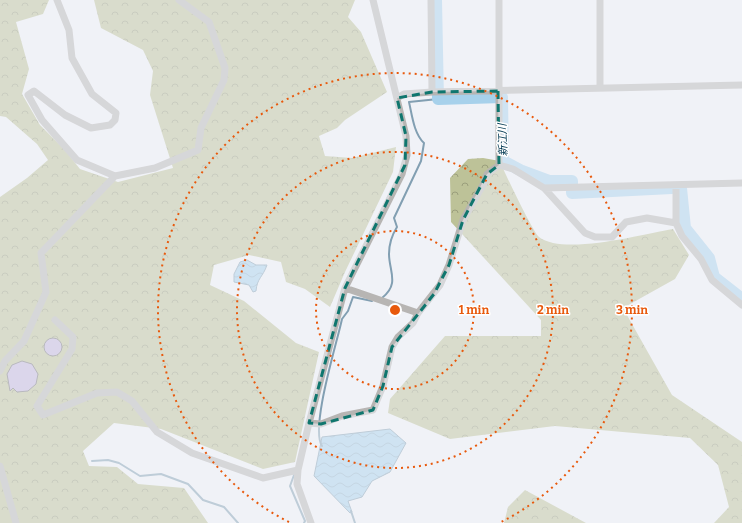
<svg xmlns="http://www.w3.org/2000/svg" width="742" height="523" viewBox="0 0 742 523" font-family="Bitter,'Noto Sans JP',serif">
	<style>
		.forest { fill: url(#forest-crowns) }
		.water { fill: url(#water-waves); stroke: #829fb2 }
		.lines { fill: none; stroke-linecap: round; stroke-linejoin: round }
		.stream { stroke: #829fb2; stroke-width: 2 }
		.river { stroke: #a7d1eb; stroke-width: 12 }
		.building { fill: #c1b4db; stroke: #757378 }
		.minor { stroke: #b7b5b3; stroke-width: 7 }
		.marked { fill: none; stroke: #0f766e; stroke-width: 3; stroke-dasharray: 8 5; stroke-linejoin: round }
		.ring { fill: none; stroke: #e8590c; stroke-width: 2; stroke-dasharray: 2 4 }
		.labels { text-anchor: middle; dominant-baseline: central; stroke-width: 3; stroke-linejoin: round; paint-order: stroke }
		.water-label { font-size: 11px; font-style: italic; fill: #003851; stroke: #fff }
		.centre { fill: #e8590c; stroke: #fff; stroke-width: 2 }
		.ring-label { font-size: 12px; text-anchor: middle; font-weight: bold; fill: #e8590c; stroke: #fff; stroke-width: 3; stroke-linejoin: round; paint-order: stroke }
	</style>
	<defs>
		<pattern id="forest-crowns" width="20" height="18" patternUnits="userSpaceOnUse"><rect width="20" height="18" fill="#bdc298"/><path d="M2 6a3 3 0 1 1 6 0M12 15a3 3 0 1 1 6 0" fill="none" stroke="#9a9e7c"/></pattern>
		<pattern id="water-waves" width="16" height="10" patternUnits="userSpaceOnUse"><rect width="16" height="10" fill="#a7d1eb"/><path d="M0 5q4-4 8 0t8 0" fill="none" stroke="#90b4ca"/></pattern>
	</defs>
	<rect width="100%" height="100%" fill="#f0f2f7"/>
	<path class="forest" d="M 0,0 L 49,0 L 43,14 L 16,22 L 29,69 L 22,94 L 40,125 L 64,149 L 80,169 L 118,182 L 173,168 L 150,95 L 153,71 L 143,50 L 101,28 L 94,0 L 355,0 L 348,17 L 361,32 L 387,92 L 345,120 L 337,128 L 319,136 L 325,156 L 352,158 L 396,147 L 393,172 L 345,272 L 330,307 L 305,289 L 286,282 L 281,262 L 249,255 L 214,265 L 210,285 L 244,301 L 296,343 L 319,352 L 295,462 L 263,469 L 161,429 L 114,423 L 83,451 L 89,466 L 117,467 L 138,484 L 184,488 L 208,523 L 0,523 L 0,197 L 27,178 L 48,160 L 37,144 L 6,117 L 0,116 Z
		M 483,158 L 500,161 C 503,170 534,234 539,237 C 564,256 642,234 673,229 L 689,255 L 675,279 L 623,308 L 672,395 L 742,442 L 742,523 L 714,523 L 729,507 L 718,465 L 690,438 L 555,426 L 450,439 L 388,413 L 390,399 L 445,336 L 541,336 L 541,320 L 451,222 L 450,178 L 468,159 Z
		M 525,490 L 586,523 L 504,523 L 508,507 Z"/>
	<path class="water" d="M 247,260 L 256,265 L 267,265 C 263,277 257,278 256,291 L 253,292 L 249,285 L 234,282 L 234,274 L 240,262 Z
		M 390,429 L 406,443 L 390,472 L 372,481 L 362,497 L 348,501 L 352,512 L 350,513 L 314,476 L 322,437 Z"/>
	<g class="lines">
		<path class="stream" d="M 382,298 C 400,284 389,271 389,254 C 389,245 392,235 397,227 L 394,218 L 421,161 L 424,143 C 414,134 412,115 409,102 L 438,99
			M 322,446 C 310,428 337,343 342,319 L 348,311 L 353,297 L 372,301
			M 92,461 L 108,460 L 119,463 L 140,476 L 161,474 L 188,484 L 203,500 L 224,507 L 238,523
			M 294,475 L 290,486 L 305,521 L 304,523
			M 351,511 L 355,523"/>
		<path class="river" d="M 436,0 L 438,99 L 502,97 L 503,161 L 522,171 L 549,181 L 572,181 L 572,193 L 672,188
			M 681,188 L 685,228 L 709,258 L 714,277 L 742,299"/>
	</g>
	<path class="building" d="M44 347a9 9 0 1 1 18 0a9 9 0 1 1-18 0Z
		M 22,361 L 32,364 L 38,374 L 36,384 L 28,391 L 17,392 L 13,388 L 10,391 L 7,374 L 12,365 Z"/>
	<g class="lines">
		<path class="minor" d="M 57,0 L 69,30 L 72,58 L 92,94 L 116,113 L 115,120 L 110,125 L 91,128 L 65,115 L 34,91 L 28,95 L 42,120 L 77,160 L 115,176
			M 431,0 L 432,92
			M 499,0 L 499,165
			M 600,0 L 600,88
			M 397,98 L 404,94 L 432,92 L 742,85
			M 499,165 L 513,169 L 544,188 L 585,233 L 595,237 L 612,237 L 626,222 L 647,218 L 676,223
			M 676,185 L 676,223 L 682,236 L 701,259 L 712,280 L 742,305
			M 544,188 L 742,183
			M 345,288 L 418,313
			M 55,320 L 73,337 L 72,349 L 37,406 L 43,415 L 97,393 L 117,392 L 132,401 L 157,432 L 192,453 L 263,478 L 298,470
			M 0,371 L 5,361 L 24,341 L 46,292 L 41,253 L 115,176 L 155,168 L 198,150 L 201,128 L 224,80 L 225,68 L 209,22 L 179,0
			M 309,423 L 321,424 L 342,416 L 373,410 L 383,386 L 392,347 L 398,337 L 413,323 L 418,313 L 440,285 L 449,265 L 463,220 L 484,183 L 487,174 L 499,165
			M 0,466 L 16,523
			M 311,523 L 297,484 L 298,470 L 309,423 L 345,288 L 402,174 L 407,155 L 406,136 L 373,0"/>
	</g>
	<path d="M0 0H742V523H0ZM 498,91 L 499,165 L 487,174 L 463,220 L 449,265 L 434,294 L 392,347 L 383,386 L 373,410 L 321,424 L 309,423 L 345,288 L 405,165 L 406,136 L 397,98 L 432,92 Z" fill="#f0f2f7" fill-opacity=".55" fill-rule="evenodd"/>
	<path class="marked" d="M 498,91 L 499,165 L 487,174 L 463,220 L 449,265 L 434,294 L 392,347 L 383,386 L 373,410 L 321,424 L 309,423 L 345,288 L 405,165 L 406,136 L 397,98 L 432,92 Z"/>
	<g class="ring">
		<circle cx="395" cy="310" r="79"/>
		<circle cx="395" cy="310" r="158"/>
		<path d="M289 522A237 237 0 1 1 501 522"/>
	</g>
	<g class="labels">
		<g class="water-label">
			<text transform="translate(503 140) rotate(-92)">新江川</text>
		</g>
	</g>
	<circle cx="395" cy="310" r="6" class="centre"/>
	<g class="ring-label">
		<text x="474" y="314">1 min</text>
		<text x="553" y="314">2 min</text>
		<text x="632" y="314">3 min</text>
	</g>
</svg>
